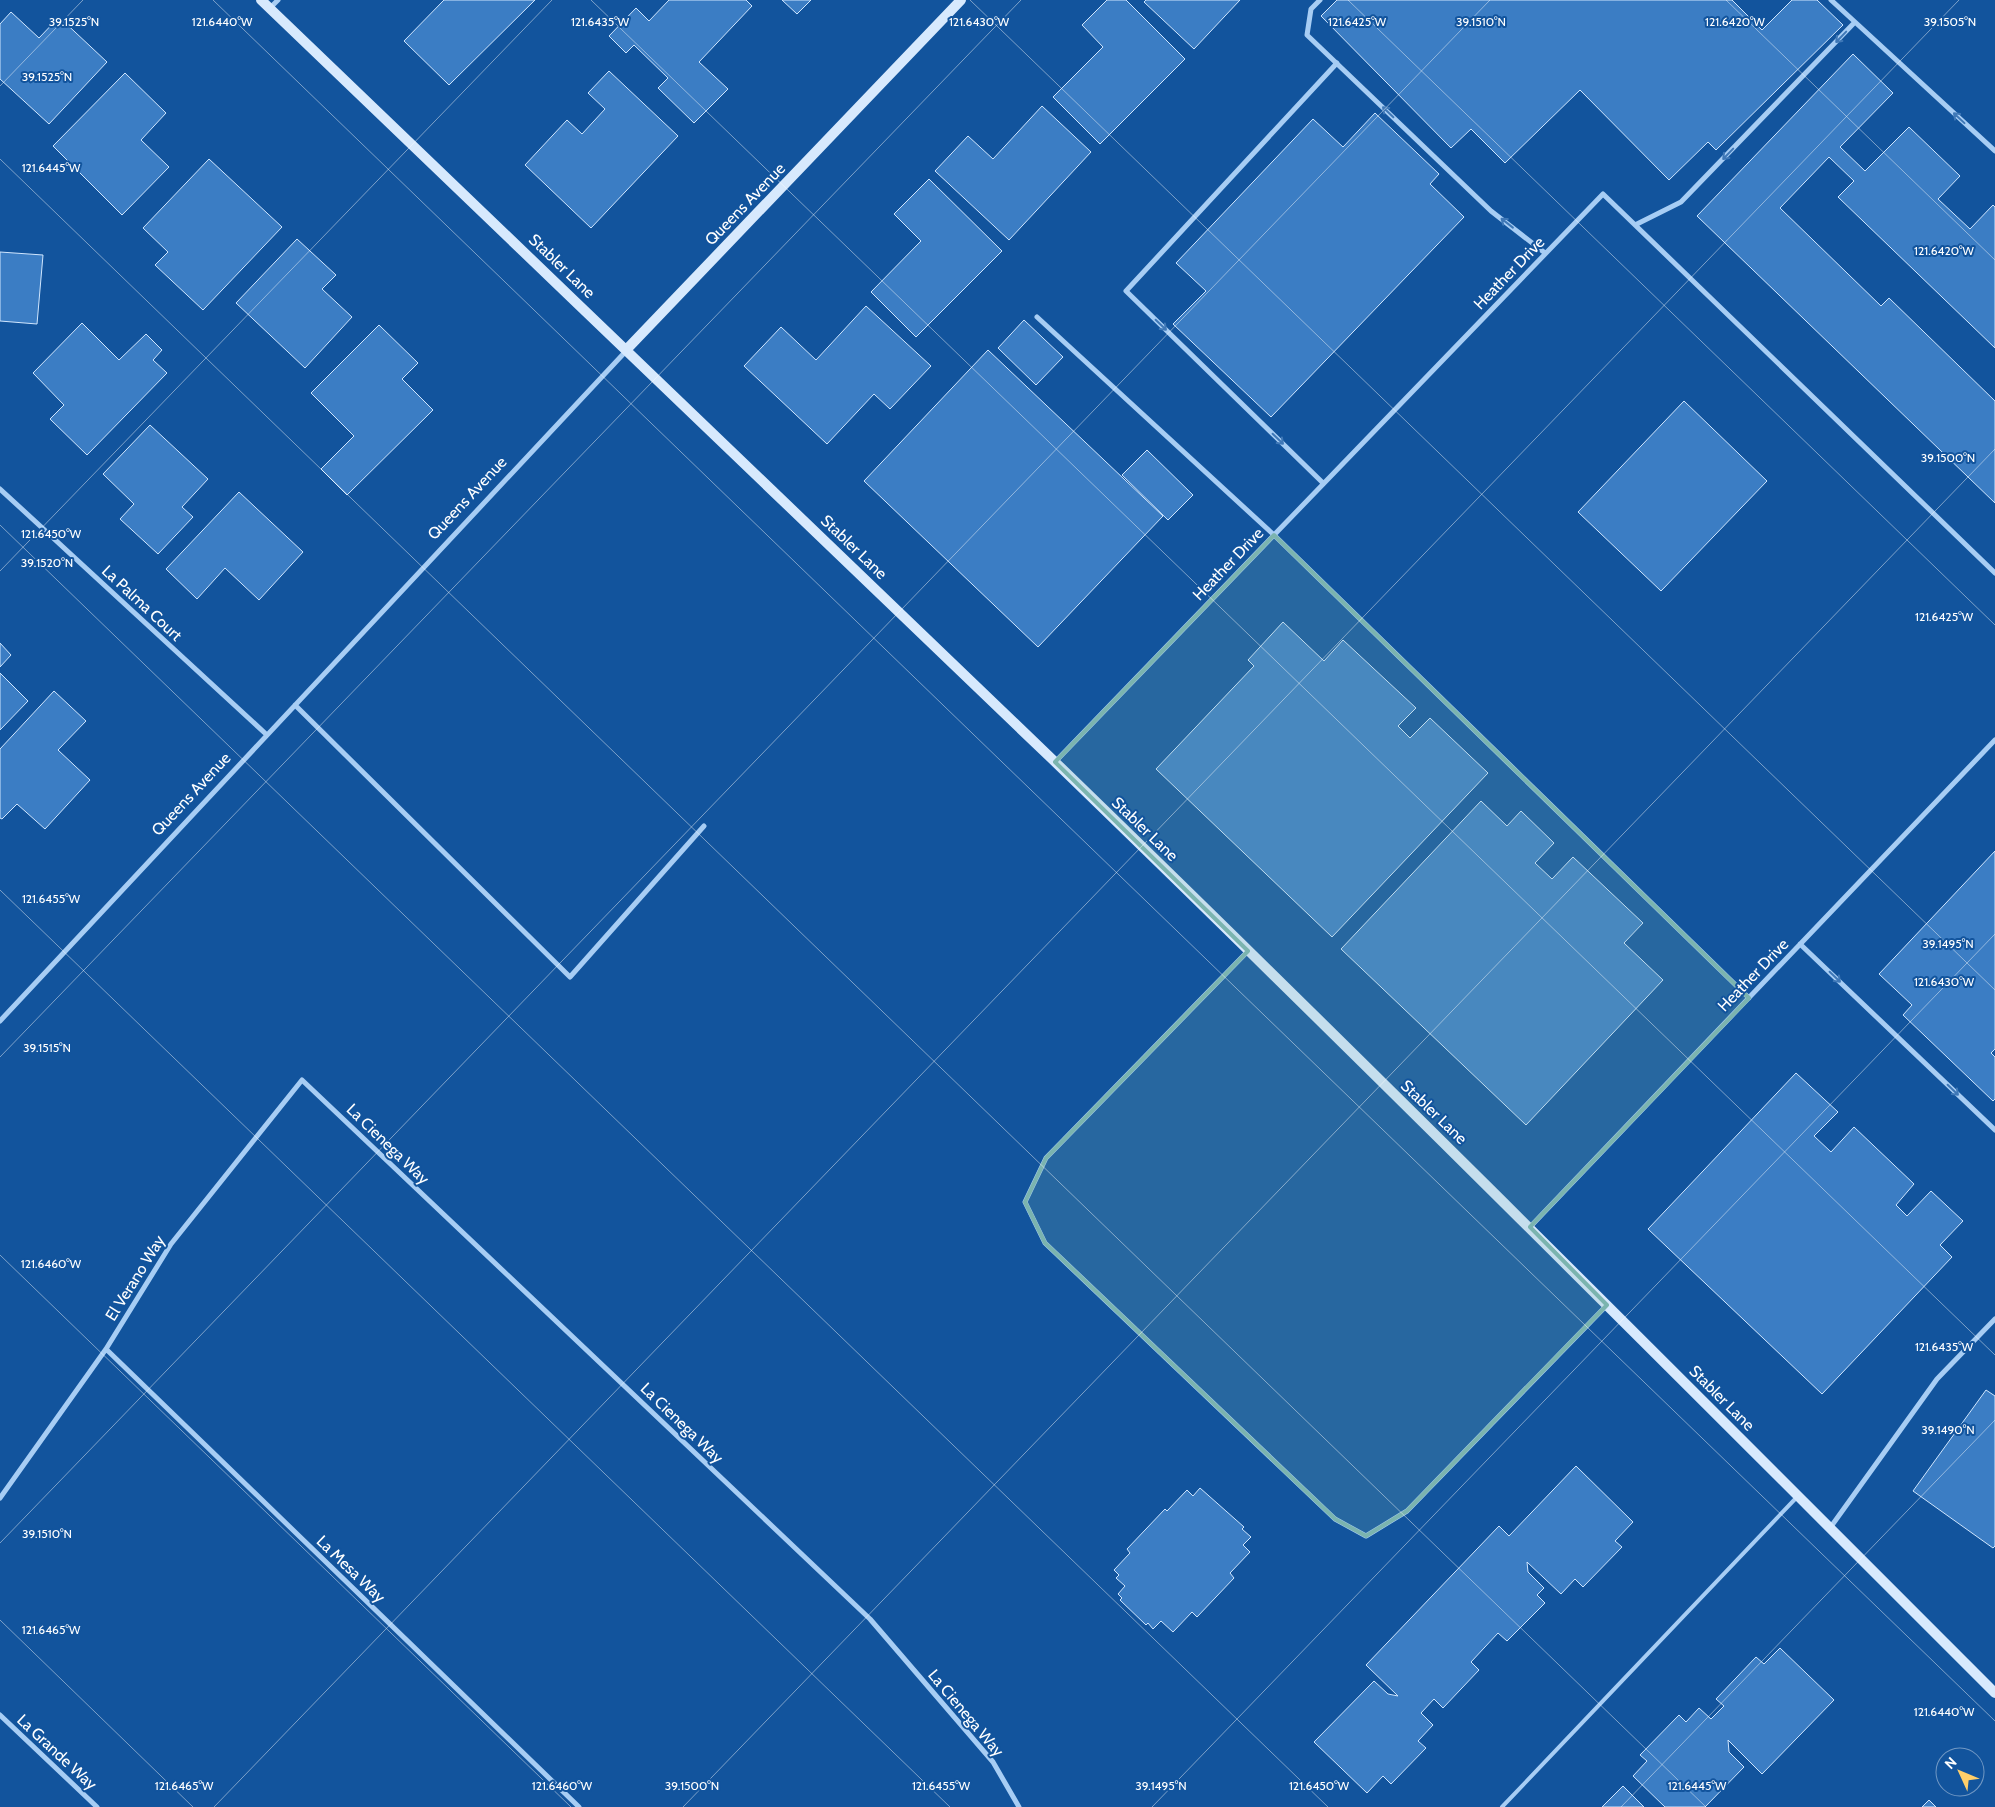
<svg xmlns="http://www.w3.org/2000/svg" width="1995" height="1807" viewBox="0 0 1995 1807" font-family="Cabin,sans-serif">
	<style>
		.building { fill: #3b7dc4; stroke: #d0e6fe }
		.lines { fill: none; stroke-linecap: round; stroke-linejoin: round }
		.lane { stroke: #a7cdf4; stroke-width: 4 }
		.street { stroke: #a7cdf4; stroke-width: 5 }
		.secondary { stroke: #d7e9fd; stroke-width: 10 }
		.oneway { stroke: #3f78b7 }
		.marked { fill: #7bb4af; fill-opacity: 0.2; stroke: #7bb4af; stroke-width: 4; stroke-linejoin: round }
		.ticks { fill: none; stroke: #fff; stroke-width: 1; stroke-opacity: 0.45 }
		.labels { text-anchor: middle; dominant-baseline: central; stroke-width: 4; stroke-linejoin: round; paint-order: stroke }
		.street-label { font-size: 16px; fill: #fff; stroke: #12549d }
		.ticks-label { font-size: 12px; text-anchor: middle; fill: #fff; stroke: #12549d; stroke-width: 4; stroke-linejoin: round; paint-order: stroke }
	</style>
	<rect width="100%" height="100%" fill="#12549d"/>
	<path class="building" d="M 444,0 L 535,0 L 449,85 L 404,41 Z
		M 669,0 L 746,0 L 752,6 L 699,62 L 728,89 L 694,123 L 658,88 L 668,78 L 634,45 L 626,53 L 609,36 L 636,8 L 649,21 Z
		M 782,0 L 811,0 L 797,14 Z
		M 1107,0 L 1126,0 L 1185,59 L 1100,144 L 1053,97 L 1103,47 L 1082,25 Z
		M 1146,0 L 1240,0 L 1194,49 L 1144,2 Z
		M 1337,0 L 1732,0 L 1762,30 L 1792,0 L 1817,0 L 1843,25 L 1716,150 L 1708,142 L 1669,180 L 1580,90 L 1505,163 L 1471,129 L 1451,148 L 1321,16 Z
		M 11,12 L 39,38 L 59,17 L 107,62 L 49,124 L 0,79 L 0,24 Z
		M 1853,54 L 1893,93 L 1840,147 L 1865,171 L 1909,127 L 1960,176 L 1938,199 L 1970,229 L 1993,205 L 1995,207 L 1995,348 L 1838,197 L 1854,181 L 1829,157 L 1780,208 L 1881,306 L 1889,298 L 1995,401 L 1995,503 L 1697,216 Z
		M 609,71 L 678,136 L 591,228 L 525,165 L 567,120 L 582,134 L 605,109 L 588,93 Z
		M 125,73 L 166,113 L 141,140 L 169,167 L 122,215 L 53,146 Z
		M 1042,106 L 1091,152 L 1009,240 L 935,171 L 968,136 L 993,159 Z
		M 1375,113 L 1439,174 L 1430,184 L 1464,217 L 1271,417 L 1173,324 L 1206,291 L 1176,263 L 1313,119 L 1343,147 Z
		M 209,159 L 282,227 L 203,310 L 155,265 L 168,252 L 143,228 Z
		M 929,179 L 1002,251 L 916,337 L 871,292 L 921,241 L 894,214 Z
		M 297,239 L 336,275 L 322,289 L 352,317 L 305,368 L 236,303 Z
		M 0,252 L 43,255 L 37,324 L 0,321 Z
		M 866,306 L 931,366 L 890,409 L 874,394 L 827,444 L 744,366 L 781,327 L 816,360 Z
		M 1024,320 L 1063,357 L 1036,385 L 998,348 Z
		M 82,323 L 119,360 L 146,334 L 162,350 L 153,360 L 167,373 L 87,455 L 50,419 L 64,405 L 33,373 Z
		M 379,325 L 418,363 L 402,379 L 433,410 L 347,495 L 321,469 L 354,436 L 311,393 Z
		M 988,350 L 1163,516 L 1038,647 L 864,481 Z
		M 1684,401 L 1767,481 L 1661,591 L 1578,512 Z
		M 150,425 L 208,479 L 182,507 L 193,517 L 158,554 L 120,519 L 134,504 L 103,474 Z
		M 1147,450 L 1193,495 L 1168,520 L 1122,475 Z
		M 239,492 L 303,552 L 259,600 L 225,568 L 197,599 L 166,569 Z
		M 1283,622 L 1324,661 L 1343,640 L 1416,708 L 1398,726 L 1410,738 L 1430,718 L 1488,773 L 1332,937 L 1156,769 L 1254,666 L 1248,660 Z
		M 0,643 L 11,655 L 0,667 Z
		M 0,673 L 28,701 L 0,730 Z
		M 54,691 L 86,721 L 58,750 L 90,780 L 45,829 L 17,804 L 2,819 L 0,818 L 0,749 Z
		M 1481,801 L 1507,826 L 1521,811 L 1554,843 L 1535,863 L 1552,879 L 1573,857 L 1643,923 L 1624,943 L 1663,980 L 1526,1125 L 1341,949 Z
		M 1995,851 L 1995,1049 L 1991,1053 L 1995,1057 L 1995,1099 L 1993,1101 L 1903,1015 L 1912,1005 L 1879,974 Z
		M 1796,1073 L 1838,1112 L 1814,1136 L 1831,1152 L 1854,1127 L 1914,1184 L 1896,1205 L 1907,1216 L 1931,1191 L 1963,1221 L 1940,1245 L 1952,1257 L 1822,1394 L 1648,1229 Z
		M 1986,1390 L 1995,1396 L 1995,1546 L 1993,1548 L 1913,1491 Z
		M 1576,1466 L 1633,1522 L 1615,1541 L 1622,1547 L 1583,1587 L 1575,1579 L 1561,1594 L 1527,1562 L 1528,1572 L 1544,1588 L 1537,1595 L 1545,1603 L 1507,1641 L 1498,1633 L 1471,1662 L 1479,1670 L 1443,1708 L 1434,1699 L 1421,1713 L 1433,1725 L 1418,1741 L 1426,1748 L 1391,1784 L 1383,1776 L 1367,1793 L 1314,1742 L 1374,1681 L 1388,1694 L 1398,1696 L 1366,1665 L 1499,1526 L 1509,1536 Z
		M 1200,1488 L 1244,1527 L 1242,1529 L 1251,1537 L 1243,1545 L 1250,1552 L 1230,1573 L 1234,1578 L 1197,1617 L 1192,1612 L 1173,1632 L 1161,1621 L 1153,1629 L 1148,1623 L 1146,1625 L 1120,1600 L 1122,1598 L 1118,1594 L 1125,1586 L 1116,1578 L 1119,1575 L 1114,1570 L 1130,1553 L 1127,1549 L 1165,1509 L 1167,1511 L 1187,1490 L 1193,1496 Z
		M 1780,1648 L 1834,1700 L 1762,1774 L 1728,1740 L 1729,1752 L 1744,1767 L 1705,1807 L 1665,1807 L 1633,1776 L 1647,1761 L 1640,1755 L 1679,1715 L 1686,1722 L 1699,1708 L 1711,1719 L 1724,1706 L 1716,1699 L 1756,1657 L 1764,1664 Z
		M 1623,1786 L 1644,1807 L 1602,1807 Z
		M 1929,1800 L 1936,1807 L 1922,1807 Z"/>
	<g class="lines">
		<path class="lane" d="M 1502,1807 L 1797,1497"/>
		<path class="street" d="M 1320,0 L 1311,9 L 1307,35 L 1491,211 L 1545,253
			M 1831,0 L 1855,22
			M 270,8 L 278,0
			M 1635,225 L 1681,202 L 1855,22 L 1995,151
			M 1037,317 L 1274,535 L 1749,998
			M 1323,483 L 1126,291 L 1337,63
			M 0,489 L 267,735
			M 295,705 L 570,977 L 704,826
			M 1055,762 L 1603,194 L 1995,573
			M 1800,944 L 1995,1130
			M 1248,951 L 1046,1158 L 1025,1202 L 1045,1243 L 1335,1519 L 1366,1536 L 1407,1511 L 1607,1305
			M 0,1021 L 627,350
			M 1530,1227 L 1995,740
			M 106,1349 L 579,1807
			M 0,1498 L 106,1349 L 171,1244 L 302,1080 L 870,1619 L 993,1762 L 1019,1807
			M 1830,1528 L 1937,1379 L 1995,1319
			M 0,1715 L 97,1807"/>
		<path class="secondary" d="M 261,0 C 524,254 789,504 1052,759 C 1370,1067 1682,1380 1995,1693
			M 627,349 L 961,0"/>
	</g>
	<defs><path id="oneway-shaft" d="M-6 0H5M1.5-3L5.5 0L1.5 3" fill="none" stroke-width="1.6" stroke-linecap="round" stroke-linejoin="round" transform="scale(1.25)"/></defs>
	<g class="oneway">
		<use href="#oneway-shaft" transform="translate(1841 37) rotate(134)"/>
		<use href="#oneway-shaft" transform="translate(1388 112) rotate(-136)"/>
		<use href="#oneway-shaft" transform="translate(1959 118) rotate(-137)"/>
		<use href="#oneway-shaft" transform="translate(1728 154) rotate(134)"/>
		<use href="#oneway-shaft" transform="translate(1507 223) rotate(-142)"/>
		<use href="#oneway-shaft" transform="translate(1161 325) rotate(44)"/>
		<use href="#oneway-shaft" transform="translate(1278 439) rotate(44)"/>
		<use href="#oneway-shaft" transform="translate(1835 977) rotate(44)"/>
		<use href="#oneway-shaft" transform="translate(1953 1090) rotate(44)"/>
	</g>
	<path class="marked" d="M 1274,535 L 1749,998 L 1530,1227 L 1607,1305 L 1407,1511 L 1366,1536 L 1335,1519 L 1045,1243 L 1025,1202 L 1046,1158 L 1248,951 L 1055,762 Z"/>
	<path class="ticks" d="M 213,0 L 1995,1721M 591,0 L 1995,1355M 970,0 L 1995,990M 1348,0 L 1995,625M 1726,0 L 1995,260M 0,86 L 83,0M 0,159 L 1706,1807M 0,525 L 1328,1807M 0,571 L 552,0M 0,890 L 950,1807M 0,1057 L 1021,0M 0,1255 L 571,1807M 0,1543 L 1490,0M 0,1620 L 193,1807M 214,1807 L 1959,0M 683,1807 L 1995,449M 1152,1807 L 1995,934M 1621,1807 L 1995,1420"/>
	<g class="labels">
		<g class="street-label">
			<text transform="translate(745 204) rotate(-46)">Queens Avenue</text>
			<text transform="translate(562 266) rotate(44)">Stabler Lane</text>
			<text transform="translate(1509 273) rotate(-46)">Heather Drive</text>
			<text transform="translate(467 498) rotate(-47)">Queens Avenue</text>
			<text transform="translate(854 547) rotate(44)">Stabler Lane</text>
			<text transform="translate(1228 564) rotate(-46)">Heather Drive</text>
			<text transform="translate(142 603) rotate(43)">La Palma Court</text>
			<text transform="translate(191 794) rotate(-47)">Queens Avenue</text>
			<text transform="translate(1145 829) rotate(44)">Stabler Lane</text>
			<text transform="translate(1753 975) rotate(-46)">Heather Drive</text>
			<text transform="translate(1434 1112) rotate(44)">Stabler Lane</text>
			<text transform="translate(388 1144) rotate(44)">La Cienega Way</text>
			<text transform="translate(135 1278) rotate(-58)">El Verano Way</text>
			<text transform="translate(1722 1398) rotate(45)">Stabler Lane</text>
			<text transform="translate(682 1423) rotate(44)">La Cienega Way</text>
			<text transform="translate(351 1569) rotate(44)">La Mesa Way</text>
			<text transform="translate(966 1713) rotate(50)">La Cienega Way</text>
			<text transform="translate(57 1752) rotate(43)">La Grande Way</text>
		</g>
	</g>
	<g class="ticks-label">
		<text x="1735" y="26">121.6420°W</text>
		<text x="222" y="26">121.6440°W</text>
		<text x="600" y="26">121.6435°W</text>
		<text x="979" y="26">121.6430°W</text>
		<text x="1357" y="26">121.6425°W</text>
		<text x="74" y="26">39.1525°N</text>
		<text x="1481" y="26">39.1510°N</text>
		<text x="1950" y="26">39.1505°N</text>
		<text x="47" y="81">39.1525°N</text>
		<text x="51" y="172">121.6445°W</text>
		<text x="1944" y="255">121.6420°W</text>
		<text x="1948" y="462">39.1500°N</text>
		<text x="51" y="538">121.6450°W</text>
		<text x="47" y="567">39.1520°N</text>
		<text x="1944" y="621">121.6425°W</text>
		<text x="51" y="903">121.6455°W</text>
		<text x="1948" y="948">39.1495°N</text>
		<text x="1944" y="986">121.6430°W</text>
		<text x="47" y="1052">39.1515°N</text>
		<text x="51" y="1268">121.6460°W</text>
		<text x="1944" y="1351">121.6435°W</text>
		<text x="1948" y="1434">39.1490°N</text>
		<text x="47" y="1538">39.1510°N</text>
		<text x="51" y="1634">121.6465°W</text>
		<text x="1944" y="1716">121.6440°W</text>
		<text x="692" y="1790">39.1500°N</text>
		<text x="1161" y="1790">39.1495°N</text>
		<text x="184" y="1790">121.6465°W</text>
		<text x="562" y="1790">121.6460°W</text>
		<text x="941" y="1790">121.6455°W</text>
		<text x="1319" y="1790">121.6450°W</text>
		<text x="1697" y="1790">121.6445°W</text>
	</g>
	<g transform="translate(1960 1772) rotate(314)"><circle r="24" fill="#12549d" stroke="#7198c4"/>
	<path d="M0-4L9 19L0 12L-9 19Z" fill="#ffcf6a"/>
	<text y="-8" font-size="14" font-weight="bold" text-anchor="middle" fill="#ffffff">N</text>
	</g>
</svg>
